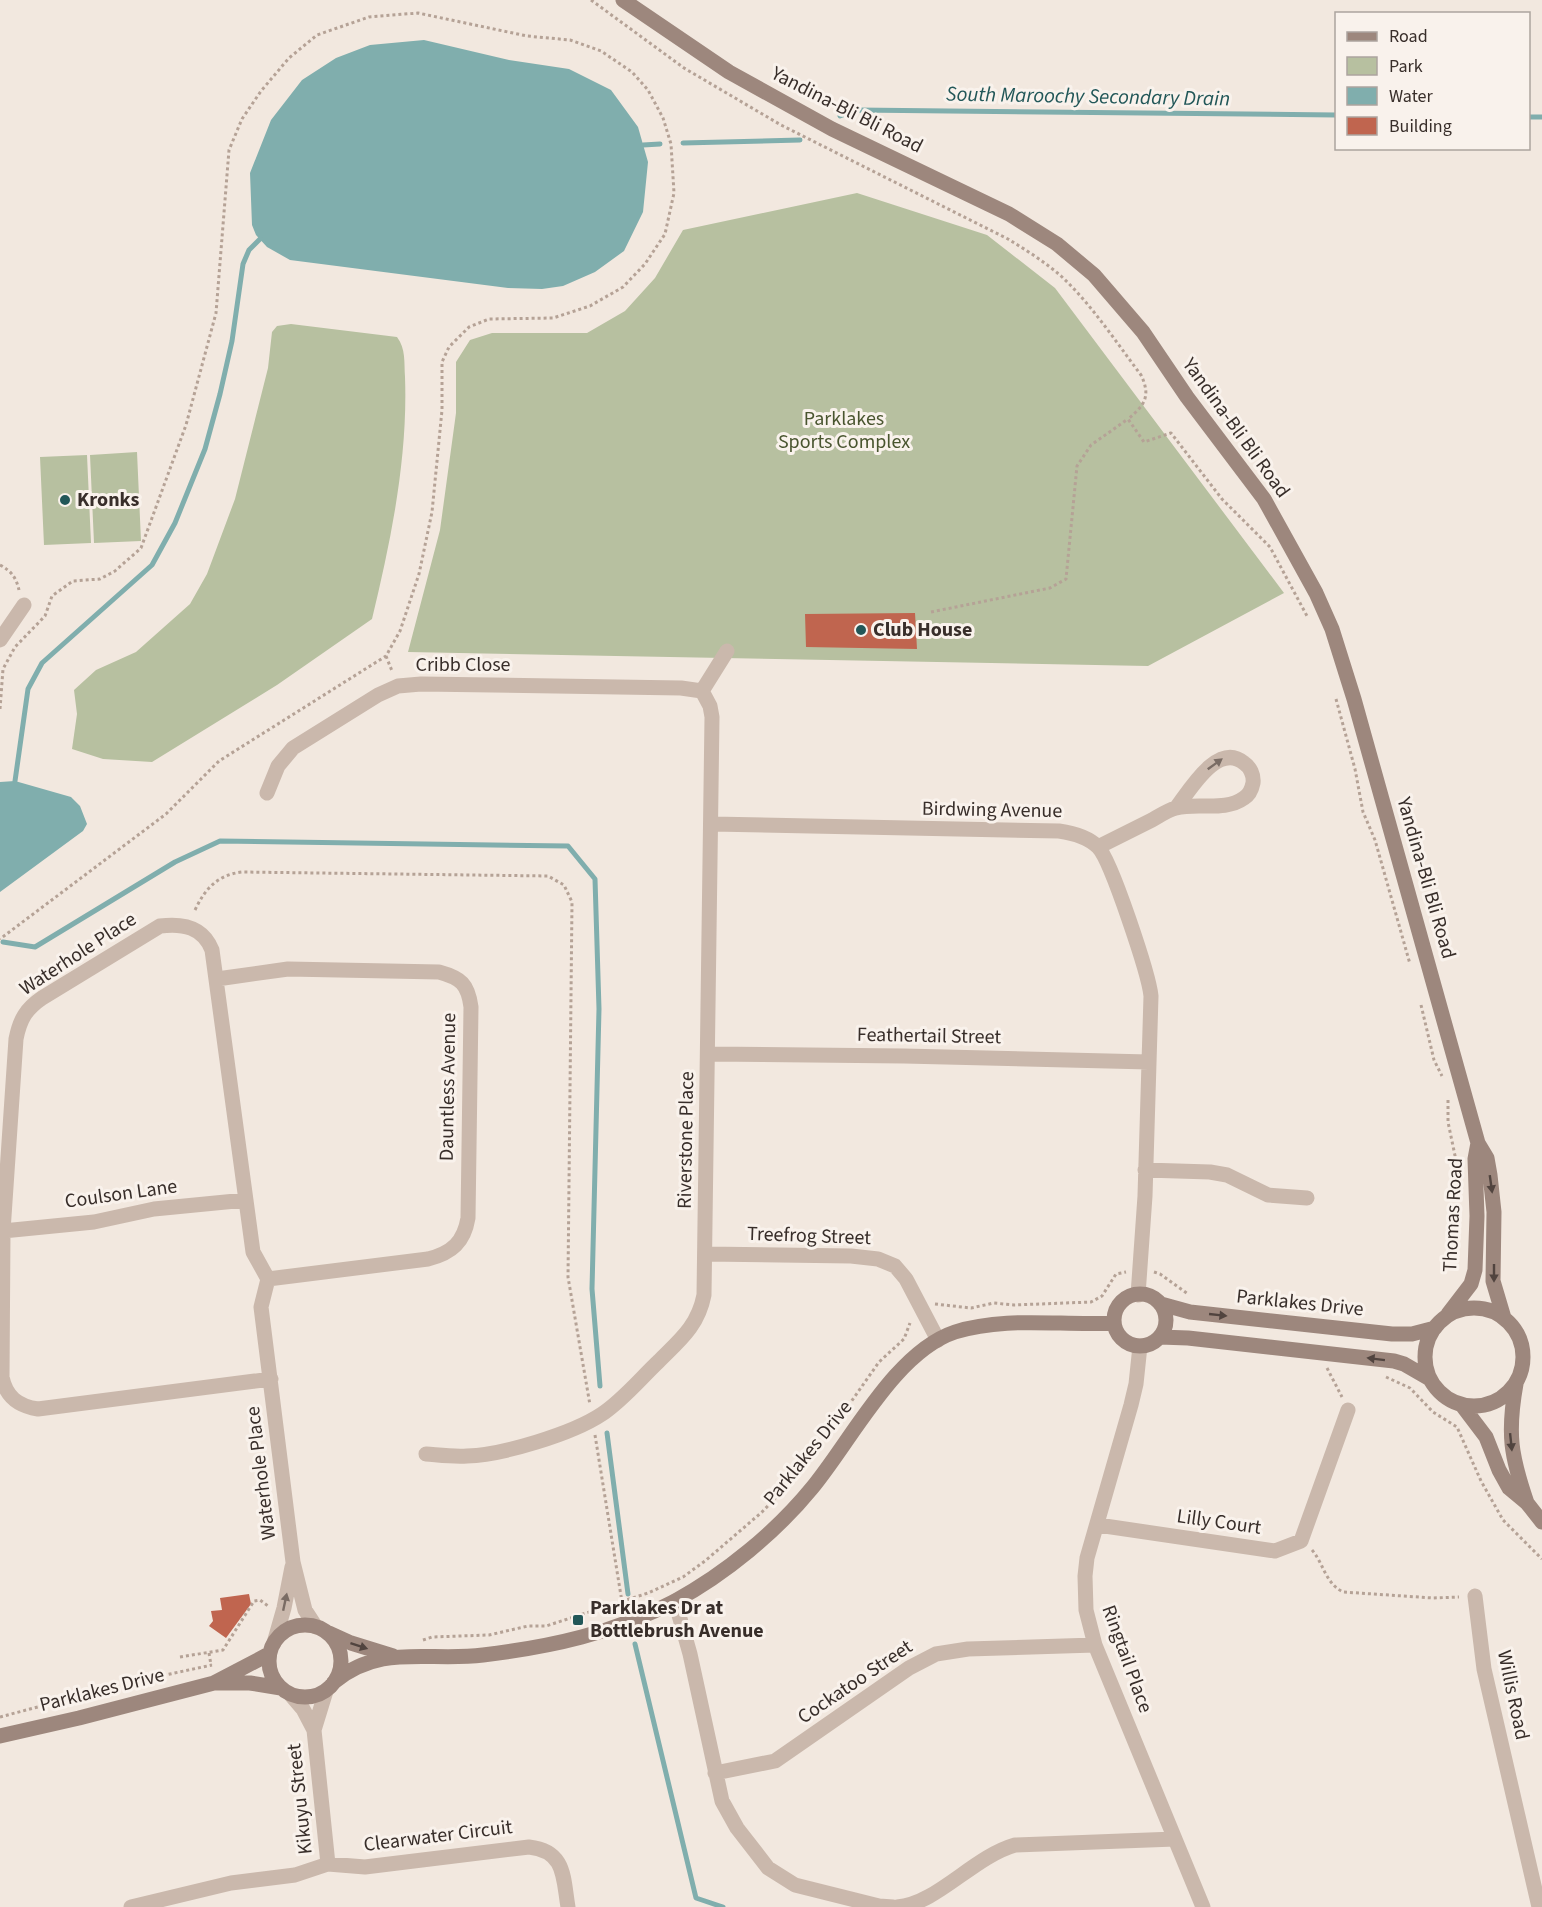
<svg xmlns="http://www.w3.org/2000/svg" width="1542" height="1907" viewBox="0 0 1542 1907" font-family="'Source Sans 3',sans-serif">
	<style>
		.green { fill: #b7c0a0 }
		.water { fill: #80aead }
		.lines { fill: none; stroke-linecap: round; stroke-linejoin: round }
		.stream { stroke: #80aead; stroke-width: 5 }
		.building { fill: #c0654f }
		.path { stroke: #b5a296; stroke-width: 3; stroke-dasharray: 3 3; stroke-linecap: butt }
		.street { stroke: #cab8ac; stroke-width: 15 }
		.secondary { stroke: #9d877d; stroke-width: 15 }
		.oneway { fill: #7a6c64 }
		.oneway2 { fill: #51443f }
		.poi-dot { fill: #225758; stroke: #f9f2ec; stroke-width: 2 }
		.labels { text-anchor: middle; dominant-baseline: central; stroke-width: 6; stroke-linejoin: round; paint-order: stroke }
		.street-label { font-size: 20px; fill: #382e2a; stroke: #f9f2ec }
		.park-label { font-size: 20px; fill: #49552f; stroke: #f9f2ec }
		.poi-label { font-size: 20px; font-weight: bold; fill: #382e2a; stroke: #f9f2ec; text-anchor: start }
		.water-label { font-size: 21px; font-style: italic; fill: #225758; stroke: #f9f2ec }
	</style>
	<rect width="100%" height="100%" fill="#f2e8df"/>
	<path class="green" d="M 857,193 L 987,235 L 1055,288 L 1284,593 L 1148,666 L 408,652 L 440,530 L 456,413 L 456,362 L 470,340 L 492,333 L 587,333 L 625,311 L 655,278 L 683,230 Z
		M 291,324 L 397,337 C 406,349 404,362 405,377 C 408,458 391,540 372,619 L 277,685 L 152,762 L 103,759 L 72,749 L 77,714 L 74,690 L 96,670 L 136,652 L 190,604 L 207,574 L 235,499 L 268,368 L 272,332 L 277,326 Z
		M 137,452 L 141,541 L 94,543 L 90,455 Z
		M 87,455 L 91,543 L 44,545 L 40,457 Z"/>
	<path class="water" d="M 424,40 L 509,60 L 569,69 L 611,90 L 638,127 L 648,162 L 643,212 L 624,251 L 595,272 L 563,286 L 542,289 L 508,288 L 290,260 L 267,247 L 256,235 L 252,225 L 250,173 L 271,120 L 302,80 L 336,58 L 370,45 Z
		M 15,781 L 71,797 L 80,806 L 87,824 L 83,831 L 0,892 L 0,782 Z"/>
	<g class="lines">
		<path class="stream" d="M 840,116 L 857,110 L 1336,115
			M 1528,117 L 1542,117
			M 683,143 L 800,140
			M 643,145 L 660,144
			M 15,781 L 28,689 L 42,663 L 152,565 L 175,523 L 205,449 L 220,394 L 232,341 L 243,264 L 249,250 L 260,239
			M 3,942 L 35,947 L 175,862 L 220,841 L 568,846 L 595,879 L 599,1009 L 592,1289 L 600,1386
			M 607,1433 L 628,1594
			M 635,1644 L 696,1898 L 723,1907"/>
	</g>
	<path class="building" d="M 915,613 L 917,649 L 806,647 L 805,614 Z
		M 249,1594 L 251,1604 L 226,1638 L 209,1626 L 213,1621 L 211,1611 L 222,1610 L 220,1598 Z"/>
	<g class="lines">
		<path class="path" d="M 591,0 L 684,68 L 781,125 L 1008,239 C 1026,250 1045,262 1061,276 C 1092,305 1116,342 1141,375 C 1151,396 1145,405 1128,419 L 1144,442 L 1171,433 L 1222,499 L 1270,547 L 1307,616
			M 0,565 C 11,571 16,577 19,590
			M 931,612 L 1050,588 L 1066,579 L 1077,466 L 1091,445 L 1128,419
			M 386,656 L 392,671
			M 1336,699 L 1355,769 L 1363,812 L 1375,840 L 1410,964
			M 0,709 L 3,669 L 15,647 L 45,616 L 52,596 L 73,581 L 100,579 L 115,571 L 141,548 L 186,425 L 216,313 L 229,150 L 242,119 L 261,91 L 289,58 L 317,35 L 369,17 L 418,13 L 527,36 L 570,40 L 601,51 L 632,72 L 648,90 L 663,118 L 671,144 L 674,193 L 665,234 L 645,264 L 623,287 L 590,306 L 553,318 L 489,319 L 469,327 L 449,347 L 442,362 L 442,410 L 432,512 L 419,574 L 400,631 L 386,656 L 219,761 L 166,814 L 0,939
			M 195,910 C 205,889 217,875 242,872 L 548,876 L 564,885 L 572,902 L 568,1277 L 590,1405
			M 1421,1005 L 1434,1060 L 1442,1076
			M 1448,1100 L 1448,1122 L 1458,1170
			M 1154,1272 L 1160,1274 L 1188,1294
			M 935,1304 L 971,1308 L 994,1303 L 1014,1305 L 1091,1302 L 1102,1296 L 1116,1274 L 1126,1272
			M 1327,1368 L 1342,1397
			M 1386,1377 L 1410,1388 L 1433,1412 L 1457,1427 L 1481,1481 L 1503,1520 L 1542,1559
			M 595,1435 L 622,1602
			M 1312,1550 C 1324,1564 1325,1583 1343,1592 L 1433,1598 L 1459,1597
			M 423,1640 L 432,1637 L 489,1635 L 528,1626 L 546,1626 L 648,1593 L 683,1577 L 705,1561 L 762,1512 L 806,1466 L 879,1362 L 904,1339 L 910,1323
			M 209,1653 L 211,1665
			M 180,1657 L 223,1650 L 254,1601 L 260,1600 L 268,1606
			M 0,1717 L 128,1683 L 212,1665"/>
		<path class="street" d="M 0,640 L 24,605
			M 702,691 L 727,651
			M 267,793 L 278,766 L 293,748 L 378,695 L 398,686 L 421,684 L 681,688 L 702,691
			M 712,824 L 1059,831 C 1073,833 1088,837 1098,847 C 1111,860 1149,975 1151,996 L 1145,1196 L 1138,1295
			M 1098,847 C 1116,838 1134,829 1152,820 C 1159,816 1168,810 1176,808 C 1197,802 1225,812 1244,798 C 1249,795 1252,788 1253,783 C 1254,775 1250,767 1244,763 C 1218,741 1190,790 1176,808
			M 217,979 L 288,969 L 439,972 C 461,978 468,984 471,1007 L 468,1218 C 464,1242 452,1253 428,1259 L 268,1279
			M 709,1054 L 904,1056 L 1149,1062
			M 1145,1170 L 1210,1172 L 1227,1175 L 1268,1195 L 1307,1198
			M 3,1231 L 94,1222 L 154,1209 L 246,1200
			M 705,1254 L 851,1256 L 878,1259 L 895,1266 L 906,1279 L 938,1340
			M 1140,1346 L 1136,1384 L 1131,1405 L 1087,1558 L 1085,1576 L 1086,1610 L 1095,1645 L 1203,1907
			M 271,1379 L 38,1409 C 18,1406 6,1397 2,1377 L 3,1231 L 16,1039 C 20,1019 26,1009 42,998 L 160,926 C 183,923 203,927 212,950 L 253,1252 L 268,1279 L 261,1307 L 293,1562 L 305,1610 L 316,1627
			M 426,1454 C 439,1455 453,1457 467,1456 C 502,1455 572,1434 602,1414 C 623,1400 640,1379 659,1361 C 680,1340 698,1326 704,1295 L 712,717 L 710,706 L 702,691
			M 1098,1525 L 1275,1551 L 1301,1541 L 1348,1410
			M 1475,1596 L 1484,1669 L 1539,1907
			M 675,1601 L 690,1654 L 722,1801 L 737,1828 L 768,1868 L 795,1885 L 879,1906 L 893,1907
			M 274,1643 L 284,1608 L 292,1567
			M 326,1691 L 314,1730 L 328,1864
			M 291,1695 L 303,1709 L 314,1730
			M 715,1773 L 775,1761 L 909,1668 L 936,1654 L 968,1649 L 1095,1645
			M 131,1907 L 231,1883 L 295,1875 L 328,1864 L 365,1867 L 529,1847 C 566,1851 563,1878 568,1907
			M 897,1907 C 937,1904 973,1857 1015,1845 L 1175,1839"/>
		<path class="secondary" d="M 623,0 L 729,72 L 832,129 L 1009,214 L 1057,244 L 1094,275 L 1143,332 L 1187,397 L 1264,499 L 1316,593 L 1332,629 L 1354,699 L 1478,1143 L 1487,1158 L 1490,1175 L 1494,1212 L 1493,1281 L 1504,1318
			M1114 1320a26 26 0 1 1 52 0a26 26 0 1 1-52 0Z
			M 1161,1304 L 1190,1312 L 1392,1334 L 1412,1334 L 1435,1328
			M1425 1357a49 49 0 1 1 98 0a49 49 0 1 1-98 0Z
			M 1448,1314 L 1471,1284 L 1475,1270 L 1477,1216 L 1475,1159 L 1478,1143
			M 1160,1337 L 1188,1338 L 1394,1361 L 1404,1364 L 1430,1379
			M 1516,1384 C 1507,1434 1511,1456 1527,1503
			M 1461,1404 L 1486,1437 L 1499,1470 L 1509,1488 L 1527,1503 L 1542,1522
			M269 1661a36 36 0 1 1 72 0a36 36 0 1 1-72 0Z
			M 329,1633 L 351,1643 L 393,1656
			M 334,1682 C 381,1643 428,1662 483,1655 C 550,1647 615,1633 675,1601 C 725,1574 776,1532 812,1488 C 851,1441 895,1352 955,1332 C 1006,1316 1061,1326 1114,1323
			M 217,1683 L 250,1683 L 281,1688
			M 0,1736 L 79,1718 L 214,1683 L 269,1654"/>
	</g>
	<defs><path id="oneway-solid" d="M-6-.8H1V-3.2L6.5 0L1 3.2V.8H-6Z" transform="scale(1.5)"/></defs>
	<g class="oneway">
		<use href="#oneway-solid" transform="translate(1215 764) rotate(-36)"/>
		<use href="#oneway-solid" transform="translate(285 1602) rotate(-78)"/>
	</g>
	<g class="oneway2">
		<use href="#oneway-solid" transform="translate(1491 1184) rotate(82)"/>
		<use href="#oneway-solid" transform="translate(1494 1273) rotate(90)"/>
		<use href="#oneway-solid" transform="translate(1218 1315) rotate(6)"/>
		<use href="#oneway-solid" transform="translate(1376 1359) rotate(-173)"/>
		<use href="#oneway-solid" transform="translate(1511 1442) rotate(84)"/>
		<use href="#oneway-solid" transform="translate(359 1646) rotate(18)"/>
	</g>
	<g class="poi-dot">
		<circle cx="65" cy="500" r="6"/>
		<circle cx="861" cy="630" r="6"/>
		<rect x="572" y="1614" width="12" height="12" rx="3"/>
	</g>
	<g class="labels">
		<g class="street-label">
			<text transform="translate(847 110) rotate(27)">Yandina-Bli Bli Road</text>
			<text transform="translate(1236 428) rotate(54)">Yandina-Bli Bli Road</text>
			<text x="463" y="665">Cribb Close</text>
			<text transform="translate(992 810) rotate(1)">Birdwing Avenue</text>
			<text transform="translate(1426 878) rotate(74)">Yandina-Bli Bli Road</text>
			<text transform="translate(78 954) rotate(-33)">Waterhole Place</text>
			<text transform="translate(929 1036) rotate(1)">Feathertail Street</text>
			<text transform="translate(448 1087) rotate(-89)">Dauntless Avenue</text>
			<text transform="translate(686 1140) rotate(-89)">Riverstone Place</text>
			<text transform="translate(121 1194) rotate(-8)">Coulson Lane</text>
			<text transform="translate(1453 1215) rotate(-87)">Thomas Road</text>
			<text transform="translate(809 1236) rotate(2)">Treefrog Street</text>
			<text transform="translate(1300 1303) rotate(6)">Parklakes Drive</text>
			<text transform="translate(808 1453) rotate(-51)">Parklakes Drive</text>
			<text transform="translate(261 1473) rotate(-97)">Waterhole Place</text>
			<text transform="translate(1219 1522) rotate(8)">Lilly Court</text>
			<text transform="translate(1127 1659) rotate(70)">Ringtail Place</text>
			<text transform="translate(855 1682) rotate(-34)">Cockatoo Street</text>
			<text transform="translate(102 1690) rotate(-14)">Parklakes Drive</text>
			<text transform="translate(1513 1695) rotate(78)">Willis Road</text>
			<text transform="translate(300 1799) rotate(-96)">Kikuyu Street</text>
			<text transform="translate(438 1836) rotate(-7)">Clearwater Circuit</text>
		</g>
		<g class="park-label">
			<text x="844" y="419">Parklakes<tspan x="844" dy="23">Sports Complex</tspan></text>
		</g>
		<g class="poi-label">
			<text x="77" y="500">Kronks</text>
			<text x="873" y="630">Club House</text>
			<text x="590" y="1608">Parklakes Dr at<tspan x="590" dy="23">Bottlebrush Avenue</tspan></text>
		</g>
		<g class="water-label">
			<text transform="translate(1088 96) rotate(1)">South Maroochy Secondary Drain</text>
		</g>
	</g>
	<rect x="1335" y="12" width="195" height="138" fill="#f9f2ec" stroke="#aca49e" stroke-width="1.5"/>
	<rect x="1347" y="32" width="30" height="9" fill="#9d877d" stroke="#aca49e" stroke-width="1.5"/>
	<text x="1389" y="42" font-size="18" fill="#382e2a">Road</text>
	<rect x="1347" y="57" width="30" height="18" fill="#b7c0a0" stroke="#aca49e" stroke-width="1.5"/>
	<text x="1389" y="72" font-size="18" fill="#382e2a">Park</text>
	<rect x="1347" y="87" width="30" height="18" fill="#80aead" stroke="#aca49e" stroke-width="1.5"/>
	<text x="1389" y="102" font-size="18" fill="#382e2a">Water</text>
	<rect x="1347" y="117" width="30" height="18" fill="#c0654f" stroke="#aca49e" stroke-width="1.5"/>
	<text x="1389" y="132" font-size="18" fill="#382e2a">Building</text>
</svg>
